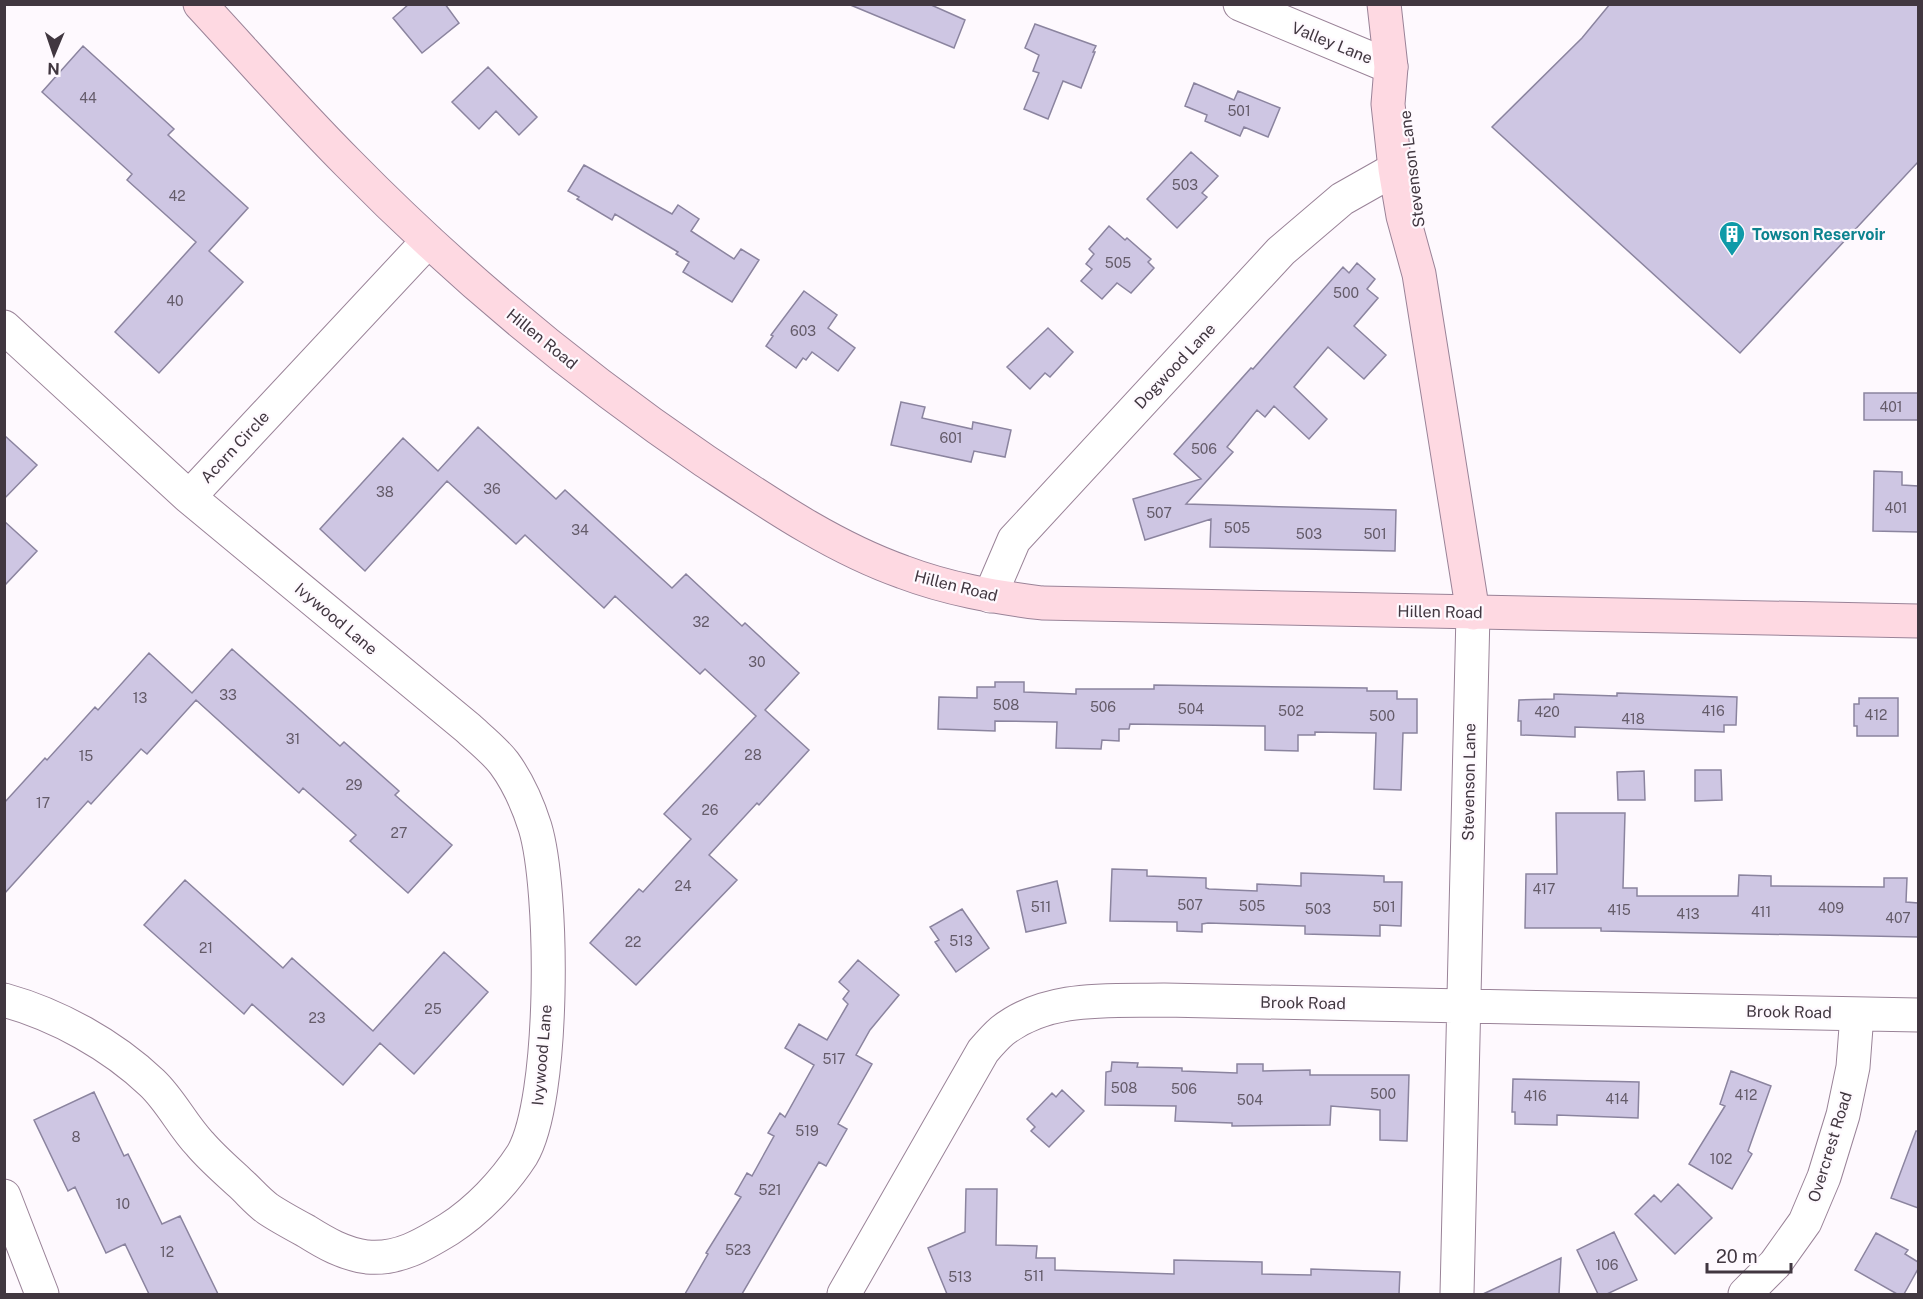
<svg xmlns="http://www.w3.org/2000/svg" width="1923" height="1299" viewBox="0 0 1923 1299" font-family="'Public Sans',sans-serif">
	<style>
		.building { fill: #cec6e3; stroke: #8b849f; stroke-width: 1.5 }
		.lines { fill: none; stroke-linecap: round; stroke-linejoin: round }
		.street-casing { stroke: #9a8398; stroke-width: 35 }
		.secondary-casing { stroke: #9a8398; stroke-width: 35 }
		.street { stroke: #fff; stroke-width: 33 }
		.secondary { stroke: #fed9e2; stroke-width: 33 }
		.labels { text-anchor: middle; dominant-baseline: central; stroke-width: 4.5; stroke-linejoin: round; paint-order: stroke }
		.number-label { font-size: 14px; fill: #645b69 }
		.street-label { font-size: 16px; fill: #413740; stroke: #fef9fe }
		.culture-label { font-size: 16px; font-weight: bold; fill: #0d838f; stroke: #fef9fe; text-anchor: start }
	</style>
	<rect width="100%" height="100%" fill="#fef9fe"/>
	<path class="building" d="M 409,4 L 445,4 L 459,23 L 422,53 L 393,18 Z
		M 848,4 L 929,4 L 965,20 L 954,48 Z
		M 1610,4 L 1918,4 L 1918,162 L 1740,353 L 1492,127 L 1582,38 Z
		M 1035,24 L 1096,46 L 1093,52 L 1095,52 L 1081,88 L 1063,81 L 1048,119 L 1024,109 L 1039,73 L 1033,71 L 1039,55 L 1025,48 Z
		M 83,46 L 174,129 L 168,135 L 248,208 L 209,251 L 243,282 L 159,373 L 115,332 L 196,242 L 127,180 L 132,174 L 42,92 Z
		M 488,67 L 537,117 L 519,135 L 496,111 L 479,129 L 452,102 Z
		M 1194,83 L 1234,100 L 1238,91 L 1280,108 L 1268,137 L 1244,127 L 1240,136 L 1205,121 L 1207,115 L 1185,106 Z
		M 1191,152 L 1218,176 L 1202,193 L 1207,197 L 1177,228 L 1147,199 Z
		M 584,165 L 672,214 L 678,205 L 699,219 L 691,231 L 734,259 L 741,249 L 759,260 L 732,302 L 683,272 L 689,262 L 676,254 L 678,252 L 615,214 L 612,220 L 577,199 L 579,197 L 568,191 Z
		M 1109,226 L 1125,240 L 1127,238 L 1151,259 L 1148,262 L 1154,268 L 1131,293 L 1117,283 L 1102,299 L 1081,281 L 1092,269 L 1086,264 L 1094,254 L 1089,249 Z
		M 1357,263 L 1375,279 L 1367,289 L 1378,298 L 1354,326 L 1386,355 L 1364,379 L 1328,347 L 1294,387 L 1327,419 L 1309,439 L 1274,406 L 1265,417 L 1257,410 L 1227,447 L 1233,452 L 1186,504 L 1396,510 L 1395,551 L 1210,547 L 1211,519 L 1145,540 L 1133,499 L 1201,479 L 1174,454 L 1251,368 L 1253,369 L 1343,267 L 1349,273 Z
		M 804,291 L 837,315 L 828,328 L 855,348 L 838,371 L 812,352 L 806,360 L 803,358 L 796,368 L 766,346 L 773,336 L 771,335 Z
		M 1048,328 L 1073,352 L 1050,377 L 1045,373 L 1030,389 L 1007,367 Z
		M 1864,393 L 1918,393 L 1918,420 L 1864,420 Z
		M 901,402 L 925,407 L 922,418 L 972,429 L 973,422 L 1011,430 L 1005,457 L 974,451 L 971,462 L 891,445 Z
		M 478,427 L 556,499 L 565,490 L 672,588 L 686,574 L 742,626 L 745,623 L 799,673 L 765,710 L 809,750 L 759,805 L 757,803 L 709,855 L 737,880 L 636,985 L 590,943 L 639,889 L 643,892 L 691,839 L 664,814 L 756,716 L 705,669 L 700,674 L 615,596 L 604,608 L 525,535 L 516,544 L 447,481 L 365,571 L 320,529 L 403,438 L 438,471 Z
		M 4,435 L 37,465 L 4,499 Z
		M 1874,471 L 1902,472 L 1902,485 L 1918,486 L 1918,532 L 1873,531 Z
		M 4,521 L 37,551 L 4,586 Z
		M 232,649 L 340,746 L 344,742 L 399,791 L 395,795 L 452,845 L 408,893 L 350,841 L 356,835 L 303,788 L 299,793 L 196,700 L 147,754 L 141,749 L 91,804 L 88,801 L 4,894 L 4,803 L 45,758 L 47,760 L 95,707 L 98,710 L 149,653 L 192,693 Z
		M 995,682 L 1024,682 L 1024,692 L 1076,694 L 1076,689 L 1154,689 L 1154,685 L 1367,688 L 1367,691 L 1397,691 L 1397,699 L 1417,699 L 1417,733 L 1403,733 L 1401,790 L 1374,789 L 1376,733 L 1315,732 L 1315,735 L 1298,735 L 1298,751 L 1265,750 L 1265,726 L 1130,724 L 1129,729 L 1119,729 L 1119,741 L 1102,740 L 1101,749 L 1056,748 L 1057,722 L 995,721 L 995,731 L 938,729 L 939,697 L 977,698 L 977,687 L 995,687 Z
		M 1617,693 L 1737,697 L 1736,725 L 1724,725 L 1724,732 L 1575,727 L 1575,737 L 1521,735 L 1521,721 L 1518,721 L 1519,700 L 1554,699 L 1554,694 L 1617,696 Z
		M 1859,698 L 1898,698 L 1898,736 L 1857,736 L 1857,726 L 1854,726 L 1854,704 L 1859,704 Z
		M 1695,770 L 1721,770 L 1722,800 L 1695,801 Z
		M 1644,771 L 1645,800 L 1618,800 L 1617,772 Z
		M 1556,813 L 1625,813 L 1623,888 L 1637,888 L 1637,896 L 1738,896 L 1739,875 L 1771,876 L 1771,886 L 1884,887 L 1884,878 L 1907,878 L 1906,902 L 1918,903 L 1918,937 L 1601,931 L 1601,928 L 1525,928 L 1526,874 L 1557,874 Z
		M 1112,869 L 1147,870 L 1147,876 L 1206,878 L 1206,888 L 1209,889 L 1257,891 L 1257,884 L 1301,886 L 1301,873 L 1384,876 L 1384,882 L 1402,882 L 1401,926 L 1380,925 L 1380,936 L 1305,934 L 1305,926 L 1208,923 L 1202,924 L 1202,932 L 1177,931 L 1177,922 L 1110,921 Z
		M 185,880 L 283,968 L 292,958 L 373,1031 L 444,952 L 488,992 L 414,1074 L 380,1043 L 343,1085 L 252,1004 L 244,1014 L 144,925 Z
		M 1057,881 L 1066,923 L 1026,932 L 1017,891 Z
		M 962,909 L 989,948 L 956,972 L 935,942 L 939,940 L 930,927 Z
		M 858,960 L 899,995 L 870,1030 L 856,1055 L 872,1064 L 838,1124 L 847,1129 L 826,1166 L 819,1162 L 742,1294 L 685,1294 L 708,1254 L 706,1253 L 741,1197 L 735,1194 L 747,1173 L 752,1176 L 774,1136 L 768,1133 L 780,1113 L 785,1117 L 814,1065 L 785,1048 L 799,1024 L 827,1040 L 848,1004 L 843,999 L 849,991 L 839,982 Z
		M 1112,1062 L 1138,1063 L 1137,1067 L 1182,1068 L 1182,1071 L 1237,1073 L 1237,1064 L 1263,1064 L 1263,1071 L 1310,1070 L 1310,1075 L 1409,1075 L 1407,1141 L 1380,1140 L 1380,1110 L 1331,1106 L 1330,1125 L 1232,1126 L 1232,1123 L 1175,1121 L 1176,1106 L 1105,1105 L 1106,1072 L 1111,1071 Z
		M 1731,1071 L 1771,1086 L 1748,1151 L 1752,1154 L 1732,1189 L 1689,1164 L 1725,1106 L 1720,1104 Z
		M 1513,1079 L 1639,1082 L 1638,1118 L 1557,1115 L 1557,1125 L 1515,1124 L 1515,1112 L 1512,1112 Z
		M 1062,1090 L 1084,1111 L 1049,1147 L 1031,1131 L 1035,1127 L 1027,1119 L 1052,1093 L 1056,1097 Z
		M 94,1092 L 124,1156 L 128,1154 L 162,1224 L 180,1216 L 218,1294 L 149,1294 L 125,1244 L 106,1253 L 75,1187 L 68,1191 L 34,1120 Z
		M 1916,1131 L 1918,1131 L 1918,1208 L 1891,1198 Z
		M 1678,1184 L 1712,1218 L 1675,1254 L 1635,1214 L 1654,1195 L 1661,1202 Z
		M 966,1189 L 997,1189 L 996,1245 L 1037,1246 L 1036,1258 L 1055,1258 L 1055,1270 L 1174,1274 L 1174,1260 L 1262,1262 L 1262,1274 L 1311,1275 L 1311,1269 L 1400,1272 L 1399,1294 L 947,1294 L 928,1248 L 965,1232 Z
		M 1614,1232 L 1637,1280 L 1607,1294 L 1598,1294 L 1577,1250 Z
		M 1876,1233 L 1908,1250 L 1905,1254 L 1918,1262 L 1918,1269 L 1904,1294 L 1897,1294 L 1855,1270 Z
		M 1561,1258 L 1559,1294 L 1483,1294 Z"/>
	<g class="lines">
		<g class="street-casing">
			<path id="street" d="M 1240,4 L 1391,67
				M 4,327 L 189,497 L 468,728 C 480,739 494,750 504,763 C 518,782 528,805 535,827 C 554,890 555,1100 522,1155 C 504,1183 477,1211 449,1229 C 423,1245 398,1260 367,1257 C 344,1254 325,1243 306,1231 C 293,1224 280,1217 268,1209 C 258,1202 249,1191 240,1183 C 226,1170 212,1158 200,1144 C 182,1125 171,1101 152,1083 C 112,1045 58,1015 4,1000
				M 189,497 L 428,241
				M 990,596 L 1014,540 L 1281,251 L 1342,199 L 1395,169
				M 4,1196 L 42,1294
				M 844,1294 L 983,1051 C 989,1044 995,1037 1002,1031 C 1048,995 1109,1001 1164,1000 L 1918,1015
				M 1457,1294 L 1473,613
				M 1745,1294 L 1775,1264 L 1805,1222 L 1824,1177 L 1843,1115 L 1853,1067 L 1857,1014"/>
		</g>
		<g class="secondary-casing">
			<path id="secondary" d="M 200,4 C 249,57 297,112 348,163 C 457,274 576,373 705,461 C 767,502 832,547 903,572 C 948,589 994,597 1042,603 L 1918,621
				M 1384,4 L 1391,67 L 1388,104 L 1395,169 L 1403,216 L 1419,274 L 1473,613"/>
		</g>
		<use href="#street" class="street"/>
		<use href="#secondary" class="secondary"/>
	</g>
	<defs>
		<g id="building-pin" transform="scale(1.35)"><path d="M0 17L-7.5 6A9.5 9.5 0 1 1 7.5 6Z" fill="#0f9aa8" stroke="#fef9fe"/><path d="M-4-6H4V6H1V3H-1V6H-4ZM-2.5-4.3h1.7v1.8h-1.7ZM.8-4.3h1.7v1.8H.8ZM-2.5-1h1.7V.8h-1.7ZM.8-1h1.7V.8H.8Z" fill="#fff"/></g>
	</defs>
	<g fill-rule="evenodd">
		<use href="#building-pin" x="1732" y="234"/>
	</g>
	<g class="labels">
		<g class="number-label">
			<text x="88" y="98">44</text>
			<text x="1239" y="111">501</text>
			<text x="1185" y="185">503</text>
			<text x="177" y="196">42</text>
			<text x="1118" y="263">505</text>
			<text x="1346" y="293">500</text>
			<text x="175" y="301">40</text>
			<text x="803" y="331">603</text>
			<text x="1891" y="407">401</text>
			<text x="951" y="438">601</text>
			<text x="1204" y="449">506</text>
			<text x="492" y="489">36</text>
			<text x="385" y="492">38</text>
			<text x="1896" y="508">401</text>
			<text x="1159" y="513">507</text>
			<text x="1237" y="528">505</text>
			<text x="580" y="530">34</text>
			<text x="1309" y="534">503</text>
			<text x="1375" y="534">501</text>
			<text x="701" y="622">32</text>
			<text x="757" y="662">30</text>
			<text x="228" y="695">33</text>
			<text x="140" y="698">13</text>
			<text x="1006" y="705">508</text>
			<text x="1103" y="707">506</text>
			<text x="1191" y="709">504</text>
			<text x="1291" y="711">502</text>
			<text x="1713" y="711">416</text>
			<text x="1547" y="712">420</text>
			<text x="1876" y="715">412</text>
			<text x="1382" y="716">500</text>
			<text x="1633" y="719">418</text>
			<text x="293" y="739">31</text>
			<text x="753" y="755">28</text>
			<text x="86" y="756">15</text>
			<text x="354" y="785">29</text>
			<text x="43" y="803">17</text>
			<text x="710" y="810">26</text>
			<text x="399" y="833">27</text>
			<text x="683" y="886">24</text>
			<text x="1544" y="889">417</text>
			<text x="1190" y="905">507</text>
			<text x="1252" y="906">505</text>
			<text x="1041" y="907">511</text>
			<text x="1384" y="907">501</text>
			<text x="1831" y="908">409</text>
			<text x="1318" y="909">503</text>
			<text x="1619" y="910">415</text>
			<text x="1761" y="912">411</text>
			<text x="1688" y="914">413</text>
			<text x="1898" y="918">407</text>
			<text x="961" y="941">513</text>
			<text x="633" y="942">22</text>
			<text x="206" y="948">21</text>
			<text x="433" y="1009">25</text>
			<text x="317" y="1018">23</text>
			<text x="834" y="1059">517</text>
			<text x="1124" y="1088">508</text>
			<text x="1184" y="1089">506</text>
			<text x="1383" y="1094">500</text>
			<text x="1746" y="1095">412</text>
			<text x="1535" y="1096">416</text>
			<text x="1617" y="1099">414</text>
			<text x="1250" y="1100">504</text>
			<text x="807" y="1131">519</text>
			<text x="76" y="1137">8</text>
			<text x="1721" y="1159">102</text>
			<text x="770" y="1190">521</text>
			<text x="123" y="1204">10</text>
			<text x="738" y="1250">523</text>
			<text x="167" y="1252">12</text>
			<text x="1607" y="1265">106</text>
			<text x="1034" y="1276">511</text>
			<text x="960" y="1277">513</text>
		</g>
		<g class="street-label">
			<text transform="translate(1332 43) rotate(22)">Valley Lane</text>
			<text transform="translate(1412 169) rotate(-97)">Stevenson Lane</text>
			<text transform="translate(542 339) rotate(39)">Hillen Road</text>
			<text transform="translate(1175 366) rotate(-47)">Dogwood Lane</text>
			<text transform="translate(235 447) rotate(-47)">Acorn Circle</text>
			<text transform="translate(956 586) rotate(14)">Hillen Road</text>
			<text transform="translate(1440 612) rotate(1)">Hillen Road</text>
			<text transform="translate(336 619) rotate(40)">Ivywood Lane</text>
			<text transform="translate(1469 782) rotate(-89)">Stevenson Lane</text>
			<text transform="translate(1303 1003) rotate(1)">Brook Road</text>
			<text transform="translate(1789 1012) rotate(1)">Brook Road</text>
			<text transform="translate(542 1055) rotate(-85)">Ivywood Lane</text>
			<text transform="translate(1830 1147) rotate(-73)">Overcrest Road</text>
		</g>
		<g class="culture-label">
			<text x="1752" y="234">Towson Reservoir</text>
		</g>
	</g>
	<rect width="1923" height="1299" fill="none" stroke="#413740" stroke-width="12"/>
	<g transform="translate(54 54) rotate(182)" stroke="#fef9fe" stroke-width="4.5" paint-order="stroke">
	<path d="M0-4.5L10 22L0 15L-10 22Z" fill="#413740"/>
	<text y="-9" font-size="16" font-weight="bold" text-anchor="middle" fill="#413740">N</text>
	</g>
	<path d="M1707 1263v9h84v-9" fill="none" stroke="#413740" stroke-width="3"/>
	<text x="1716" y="1263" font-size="18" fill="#413740" stroke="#fef9fe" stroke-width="4.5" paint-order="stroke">20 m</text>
</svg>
